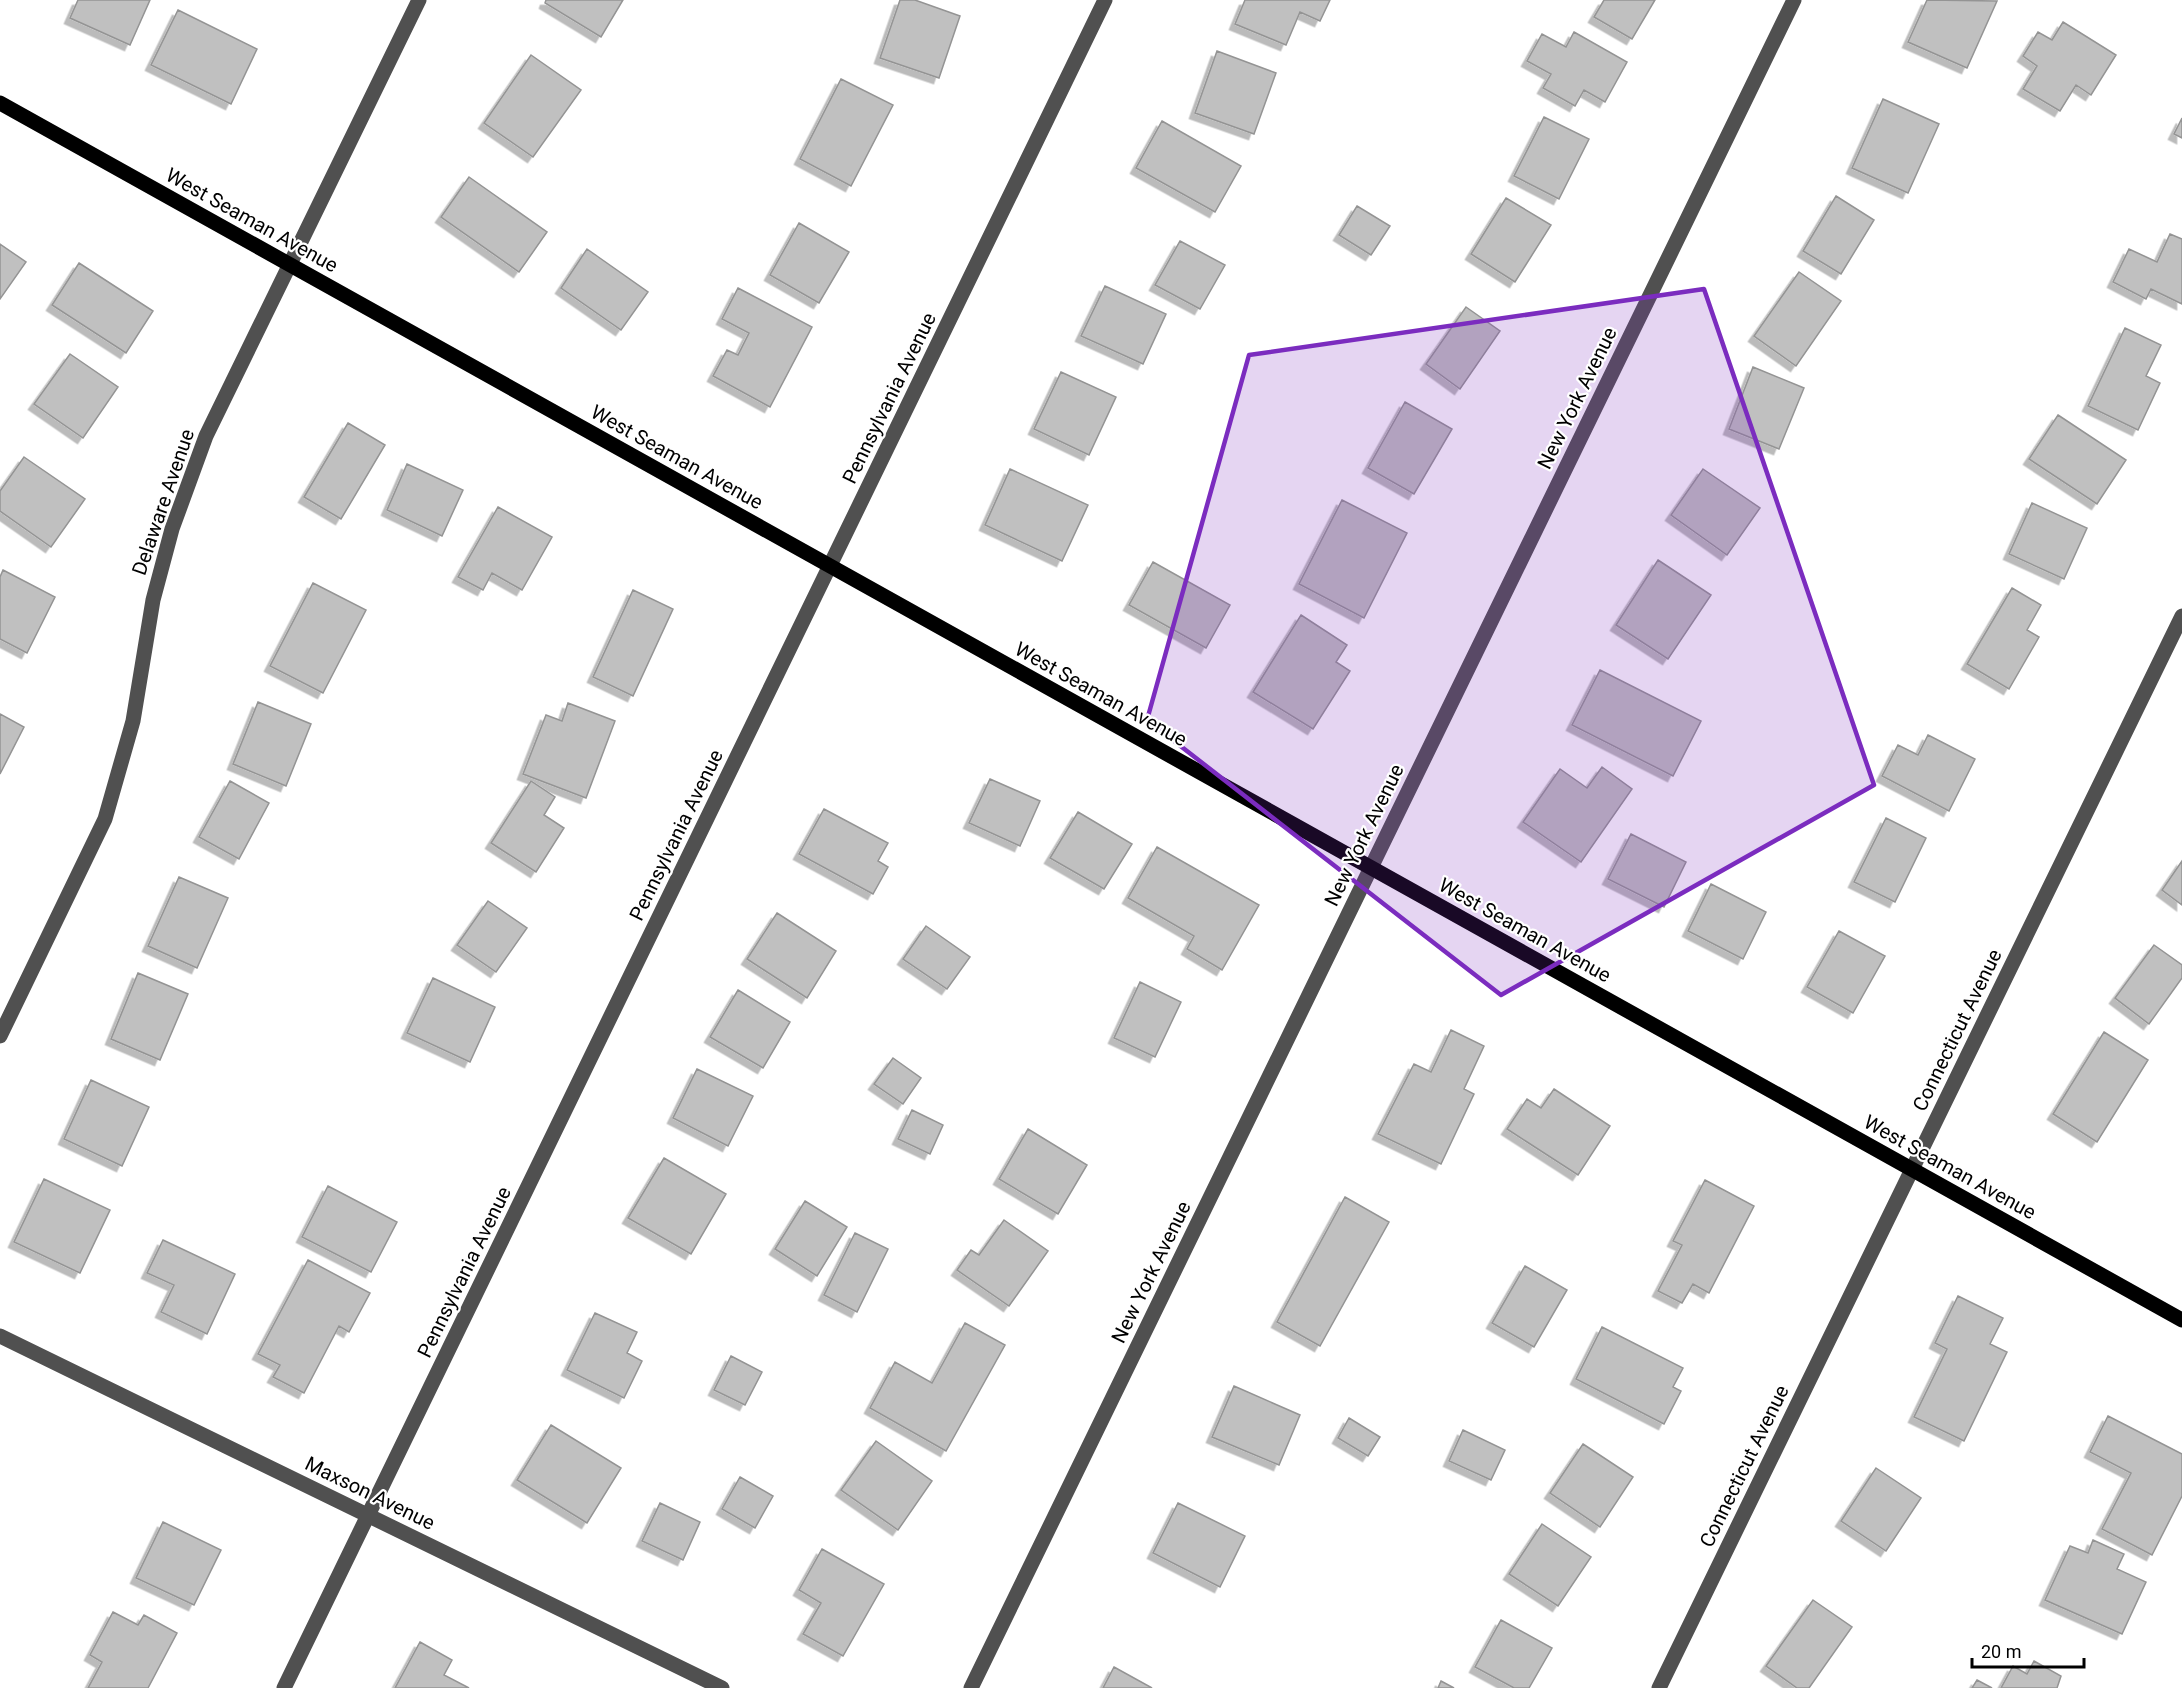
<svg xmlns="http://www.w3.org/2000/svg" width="2182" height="1688" viewBox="0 0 2182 1688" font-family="Roboto,sans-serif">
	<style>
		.building { fill: #c0c0c0; stroke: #949494; stroke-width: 1.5; filter: url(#shadow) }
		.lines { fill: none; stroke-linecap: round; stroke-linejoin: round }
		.minor { stroke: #505050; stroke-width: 15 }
		.major { stroke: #000; stroke-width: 15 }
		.marked { fill: #7b2cbf; fill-opacity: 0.2; stroke: #7b2cbf; stroke-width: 4.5; stroke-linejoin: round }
		.labels { text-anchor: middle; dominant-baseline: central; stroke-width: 4.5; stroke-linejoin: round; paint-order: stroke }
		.street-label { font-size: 20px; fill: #000; stroke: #fff }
	</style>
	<defs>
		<filter id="shadow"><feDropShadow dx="-5.5" dy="5.5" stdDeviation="0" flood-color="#0004"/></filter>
	</defs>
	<rect width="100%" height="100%" fill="#fff"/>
	<path class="building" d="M 78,0 L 150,0 L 130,45 L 70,18 Z
		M 546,0 L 623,0 L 601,37 L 545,3 Z
		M 900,0 L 915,0 L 960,16 L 939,78 L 880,58 Z
		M 1245,0 L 1330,0 L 1320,21 L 1300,12 L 1286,45 L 1235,24 Z
		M 1604,0 L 1655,0 L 1632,39 L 1594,17 Z
		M 1927,0 L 1997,1 L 1967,68 L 1908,42 Z
		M 178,10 L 257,49 L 231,104 L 151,65 Z
		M 2063,22 L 2116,55 L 2091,95 L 2076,85 L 2060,111 L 2023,89 L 2037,66 L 2023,56 L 2038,32 L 2052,40 Z
		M 1574,32 L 1627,62 L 1605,102 L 1584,90 L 1575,106 L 1543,88 L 1551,74 L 1527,61 L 1542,34 L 1566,47 Z
		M 1217,51 L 1276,73 L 1254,134 L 1195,113 Z
		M 531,55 L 581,90 L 533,157 L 484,123 Z
		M 841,79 L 893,105 L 851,186 L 800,159 Z
		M 1883,99 L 1939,124 L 1908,193 L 1852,168 Z
		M 1544,117 L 1589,139 L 1559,199 L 1514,176 Z
		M 2182,118 L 2182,138 L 2174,134 Z
		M 1162,121 L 1241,166 L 1215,212 L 1136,168 Z
		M 469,177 L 547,232 L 519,272 L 441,217 Z
		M 1836,196 L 1874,220 L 1841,274 L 1803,251 Z
		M 1506,198 L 1551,225 L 1515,282 L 1471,254 Z
		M 1357,206 L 1390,226 L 1371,255 L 1339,235 Z
		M 799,223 L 849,252 L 819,303 L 770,275 Z
		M 2170,234 L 2182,239 L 2182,304 L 2151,289 L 2146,299 L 2113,282 L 2129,249 L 2157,262 Z
		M 1180,241 L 1225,265 L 1200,309 L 1155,285 Z
		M 0,244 L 26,262 L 0,299 Z
		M 587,249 L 648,292 L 621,330 L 561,288 Z
		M 79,263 L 153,311 L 126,353 L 52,305 Z
		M 1799,272 L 1841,301 L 1796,366 L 1754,336 Z
		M 1105,286 L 1166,314 L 1143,364 L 1081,336 Z
		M 738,288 L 812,327 L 770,407 L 713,376 L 727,350 L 738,355 L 749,333 L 722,319 Z
		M 1466,307 L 1500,331 L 1460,389 L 1426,364 Z
		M 2125,328 L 2161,345 L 2146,376 L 2160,383 L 2138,430 L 2088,406 Z
		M 70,354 L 118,387 L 83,438 L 34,404 Z
		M 1753,367 L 1804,388 L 1779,449 L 1729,429 Z
		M 1061,372 L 1116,397 L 1089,455 L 1034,429 Z
		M 1405,402 L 1452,429 L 1414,494 L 1368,468 Z
		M 2058,415 L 2126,460 L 2097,504 L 2029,459 Z
		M 348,423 L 385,445 L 341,519 L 304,497 Z
		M 24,457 L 85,499 L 51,547 L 0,511 L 0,491 Z
		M 407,464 L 463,490 L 442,536 L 387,510 Z
		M 1010,469 L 1088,505 L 1062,561 L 985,525 Z
		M 1703,469 L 1760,508 L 1727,555 L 1671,515 Z
		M 1342,500 L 1407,533 L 1364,618 L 1299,584 Z
		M 2032,503 L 2087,528 L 2064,579 L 2009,554 Z
		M 498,507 L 552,537 L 522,590 L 492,573 L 483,590 L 458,577 Z
		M 1658,560 L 1711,595 L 1668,659 L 1616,625 Z
		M 1153,562 L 1230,605 L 1206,648 L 1129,605 Z
		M 3,570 L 55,597 L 27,653 L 0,639 L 0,577 Z
		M 313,583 L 366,610 L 323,693 L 270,666 Z
		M 2012,588 L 2041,605 L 2027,630 L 2039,637 L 2009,689 L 1967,664 Z
		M 633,590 L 673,609 L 633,696 L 593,677 Z
		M 1301,615 L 1347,645 L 1336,662 L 1350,671 L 1313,729 L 1253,692 Z
		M 1600,670 L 1701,721 L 1673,776 L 1572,725 Z
		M 258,702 L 311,724 L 286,786 L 233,764 Z
		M 568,703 L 615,721 L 586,798 L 523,774 L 546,715 L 562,721 Z
		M 0,714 L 24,727 L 0,774 Z
		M 1928,735 L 1975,759 L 1949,811 L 1882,776 L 1898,745 L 1918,755 Z
		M 1602,767 L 1632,789 L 1581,862 L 1523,822 L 1560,769 L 1587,788 Z
		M 990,779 L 1040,801 L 1020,846 L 969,823 Z
		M 230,781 L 269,803 L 239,859 L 199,837 Z
		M 531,781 L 555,797 L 544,815 L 564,828 L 536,872 L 491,843 Z
		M 824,809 L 888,843 L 878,861 L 888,867 L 873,894 L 799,854 Z
		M 1078,812 L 1132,844 L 1104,889 L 1050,858 Z
		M 1886,818 L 1926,838 L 1895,902 L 1854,882 Z
		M 1631,834 L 1686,862 L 1664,907 L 1608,879 Z
		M 1157,847 L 1259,905 L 1222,970 L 1187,949 L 1194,936 L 1128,898 Z
		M 2182,861 L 2182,905 L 2162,890 Z
		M 179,877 L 228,898 L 197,968 L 148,946 Z
		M 1711,884 L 1766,912 L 1743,959 L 1688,931 Z
		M 488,901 L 527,928 L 496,972 L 457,945 Z
		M 777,913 L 836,951 L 807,998 L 747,959 Z
		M 926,926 L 970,957 L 947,989 L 903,959 Z
		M 1839,931 L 1885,956 L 1853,1013 L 1807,987 Z
		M 2154,945 L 2182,965 L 2182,978 L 2149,1024 L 2115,998 Z
		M 138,973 L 188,994 L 160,1060 L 111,1039 Z
		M 433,978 L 495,1007 L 470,1062 L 407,1033 Z
		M 1140,982 L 1181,1002 L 1155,1057 L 1114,1038 Z
		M 738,990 L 790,1022 L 763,1068 L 710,1037 Z
		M 1451,1030 L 1484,1046 L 1464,1089 L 1474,1094 L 1441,1164 L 1378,1134 L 1414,1064 L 1431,1072 Z
		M 2104,1032 L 2148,1060 L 2097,1142 L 2053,1114 Z
		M 893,1058 L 921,1078 L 903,1104 L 874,1084 Z
		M 697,1069 L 753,1096 L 728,1146 L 673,1118 Z
		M 91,1080 L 149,1107 L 122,1166 L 64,1139 Z
		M 1554,1089 L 1610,1126 L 1578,1175 L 1507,1129 L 1527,1099 L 1541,1108 Z
		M 912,1110 L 943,1125 L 930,1154 L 898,1139 Z
		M 1028,1129 L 1087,1165 L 1058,1214 L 999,1179 Z
		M 664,1158 L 726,1194 L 691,1254 L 628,1218 Z
		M 44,1179 L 110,1210 L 80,1273 L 14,1242 Z
		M 1705,1180 L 1754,1206 L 1709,1293 L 1693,1284 L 1682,1303 L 1658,1291 L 1682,1245 L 1673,1241 Z
		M 328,1186 L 397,1222 L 371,1272 L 302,1237 Z
		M 1345,1197 L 1389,1222 L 1320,1346 L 1277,1322 Z
		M 805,1201 L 847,1227 L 817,1276 L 775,1249 Z
		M 1004,1220 L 1048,1251 L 1009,1306 L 957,1270 L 971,1250 L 979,1255 Z
		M 855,1233 L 888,1249 L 857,1312 L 824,1295 Z
		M 163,1240 L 235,1274 L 207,1334 L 161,1312 L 174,1285 L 147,1273 Z
		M 308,1260 L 370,1293 L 349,1332 L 339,1326 L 304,1393 L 273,1377 L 280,1365 L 258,1354 Z
		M 1525,1266 L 1567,1290 L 1534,1347 L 1492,1323 Z
		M 1958,1296 L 2003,1318 L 1990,1344 L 2007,1352 L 1964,1441 L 1914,1417 L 1947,1349 L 1935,1343 Z
		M 595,1313 L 637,1332 L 627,1353 L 642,1361 L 624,1398 L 567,1370 Z
		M 965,1323 L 1005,1345 L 946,1451 L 870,1408 L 895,1362 L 932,1383 Z
		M 1602,1327 L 1683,1368 L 1673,1387 L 1681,1391 L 1664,1424 L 1576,1379 Z
		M 731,1356 L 762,1372 L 745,1405 L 714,1390 Z
		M 1234,1386 L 1300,1415 L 1279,1465 L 1212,1437 Z
		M 2108,1416 L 2182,1454 L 2182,1496 L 2152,1555 L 2102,1529 L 2131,1473 L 2090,1452 Z
		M 1349,1418 L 1380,1437 L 1368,1456 L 1338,1438 Z
		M 551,1425 L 621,1468 L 587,1523 L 517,1480 Z
		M 1463,1430 L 1505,1450 L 1491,1480 L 1449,1461 Z
		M 876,1441 L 932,1481 L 898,1530 L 841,1490 Z
		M 1583,1444 L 1633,1477 L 1600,1527 L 1550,1493 Z
		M 1876,1468 L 1921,1498 L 1886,1551 L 1841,1521 Z
		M 740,1477 L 773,1496 L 755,1528 L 722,1509 Z
		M 660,1503 L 700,1522 L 683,1560 L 642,1541 Z
		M 1178,1503 L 1245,1536 L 1220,1587 L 1153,1553 Z
		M 163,1522 L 221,1550 L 194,1605 L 136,1578 Z
		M 1542,1524 L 1591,1557 L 1558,1606 L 1509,1574 Z
		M 2093,1540 L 2124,1554 L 2117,1569 L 2146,1582 L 2122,1634 L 2045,1600 L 2070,1546 L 2088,1553 Z
		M 822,1549 L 884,1584 L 843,1656 L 803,1634 L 821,1603 L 799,1590 Z
		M 1813,1600 L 1852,1627 L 1809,1688 L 1797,1688 L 1766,1666 Z
		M 113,1612 L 138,1625 L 144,1615 L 177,1633 L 148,1688 L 88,1688 L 102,1662 L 90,1655 Z
		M 1501,1620 L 1552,1648 L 1529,1688 L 1514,1688 L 1475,1667 Z
		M 420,1642 L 452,1660 L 444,1675 L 469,1688 L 395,1688 Z
		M 2034,1661 L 2061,1676 L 2057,1688 L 2001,1688 L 2013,1666 L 2027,1674 Z
		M 1114,1667 L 1152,1688 L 1103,1688 Z
		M 1977,1680 L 1992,1688 L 1972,1688 Z
		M 1441,1681 L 1454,1688 L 1438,1688 Z"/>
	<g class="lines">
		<path class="minor" d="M 0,1036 L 105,819 L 133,721 L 153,600 L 172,529 L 206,436 L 419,0
			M 0,1336 L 722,1688
			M 284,1688 L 1105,0
			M 971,1688 L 1794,0
			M 1659,1688 L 2182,616"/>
		<path class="major" d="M 0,103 L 2182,1320"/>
	</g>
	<path class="marked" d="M 1704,289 L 1874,785 L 1501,995 L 1147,720 L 1249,355 Z"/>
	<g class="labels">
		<g class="street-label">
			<text transform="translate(252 220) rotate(29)">West Seaman Avenue</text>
			<text transform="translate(889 398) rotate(-64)">Pennsylvania Avenue</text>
			<text transform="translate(1577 398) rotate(-64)">New York Avenue</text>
			<text transform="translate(677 457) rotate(29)">West Seaman Avenue</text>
			<text transform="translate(163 502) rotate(-71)">Delaware Avenue</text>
			<text transform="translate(1101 694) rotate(29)">West Seaman Avenue</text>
			<text transform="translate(676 835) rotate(-64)">Pennsylvania Avenue</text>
			<text transform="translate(1364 835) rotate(-64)">New York Avenue</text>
			<text transform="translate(1525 930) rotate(29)">West Seaman Avenue</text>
			<text transform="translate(1957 1030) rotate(-64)">Connecticut Avenue</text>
			<text transform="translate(1950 1167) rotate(29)">West Seaman Avenue</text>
			<text transform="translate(464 1272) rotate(-64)">Pennsylvania Avenue</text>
			<text transform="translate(1151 1272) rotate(-64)">New York Avenue</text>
			<text transform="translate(1744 1466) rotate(-64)">Connecticut Avenue</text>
			<text transform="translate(370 1493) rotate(26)">Maxson Avenue</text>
		</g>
	</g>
	<path d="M1972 1658v9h112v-9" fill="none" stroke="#000000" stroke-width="3"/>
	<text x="1981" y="1658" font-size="18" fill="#000000" stroke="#ffffff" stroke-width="4.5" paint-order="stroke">20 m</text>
</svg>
